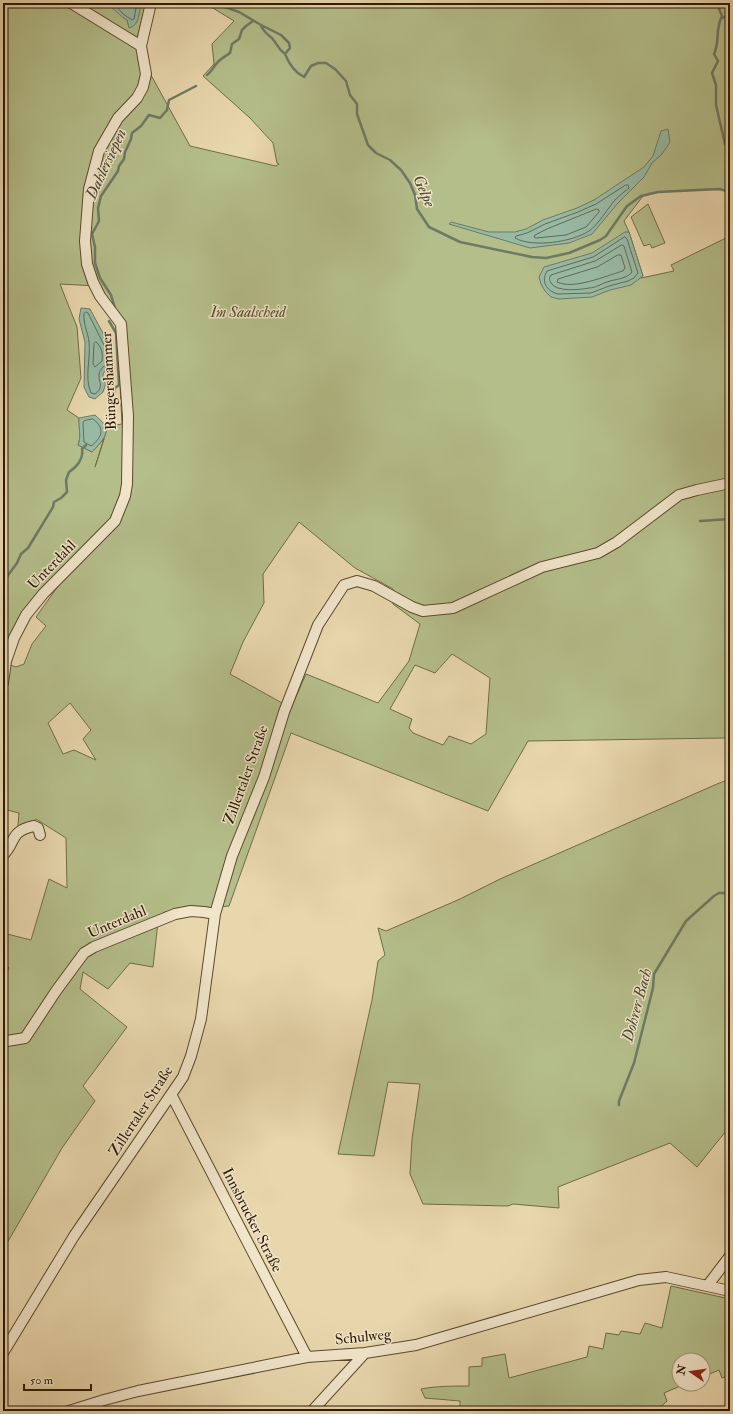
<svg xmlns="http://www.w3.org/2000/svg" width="733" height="1414" viewBox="0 0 733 1414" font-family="'IM FELL Double Pica',serif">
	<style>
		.green { fill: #b4be8a; stroke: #706c46; fill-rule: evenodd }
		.water { fill: #98baa5; stroke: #6d7a64 }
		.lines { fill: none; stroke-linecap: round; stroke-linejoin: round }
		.shore { stroke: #626a54; stroke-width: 1 }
		.stream { stroke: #6d7a64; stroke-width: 2.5 }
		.street-casing { stroke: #5b492c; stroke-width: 12 }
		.street { stroke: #f0e4c9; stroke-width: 10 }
		.labels { text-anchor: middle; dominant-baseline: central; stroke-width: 3; stroke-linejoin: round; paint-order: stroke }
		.park-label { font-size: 15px; font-style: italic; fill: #554b2b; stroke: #f0e4c9 }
		.street-label { font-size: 15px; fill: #2c1a02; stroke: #f0e4c9 }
		.water-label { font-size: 16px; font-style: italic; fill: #4c4a33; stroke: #f0e4c9 }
	</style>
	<rect width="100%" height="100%" fill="#e8d6ac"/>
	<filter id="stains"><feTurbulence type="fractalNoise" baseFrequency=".005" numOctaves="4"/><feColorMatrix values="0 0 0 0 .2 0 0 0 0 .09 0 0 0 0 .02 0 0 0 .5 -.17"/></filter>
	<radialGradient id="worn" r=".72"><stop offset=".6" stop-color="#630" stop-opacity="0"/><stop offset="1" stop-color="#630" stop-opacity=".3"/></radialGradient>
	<path class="green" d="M 3,3 L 146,3 L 135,46 L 190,146 L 276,166 L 279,164 L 277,163 L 273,143 L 250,118 L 203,76 L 214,64 L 212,44 L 234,21 L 213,8 L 203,3 L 730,3 L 730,194 L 727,191 L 719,189 L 658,192 L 643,196 L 624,221 L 629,232 L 643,276 L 641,278 L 674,271 L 671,265 L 730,236 L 730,737 L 724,738 L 528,741 L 488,811 L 291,733 L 229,906 L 164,912 L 158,922 L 153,967 L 130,963 L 108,989 L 83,972 L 80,989 L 127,1027 L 83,1086 L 95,1101 L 62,1148 L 3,1250 L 3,980 L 9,968 L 3,962 L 3,933 L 31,940 L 49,879 L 67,888 L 66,838 L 36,819 L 22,828 L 18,826 L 19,813 L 3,809 ZM 60,284 L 97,286 L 117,328 L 122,424 L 108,426 L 95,467 L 104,439 L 92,452 L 78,445 L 80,438 L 79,418 L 67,410 L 81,378 L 77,327 ZM 299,522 L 355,568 L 393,589 L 393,604 L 420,624 L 409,661 L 378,703 L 306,674 L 291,708 L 230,674 L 243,642 L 264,603 L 263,574 ZM 66,575 L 36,617 L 46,626 L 32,644 L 24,664 L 16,667 L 5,663 L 26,615 ZM 452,654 L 490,678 L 486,734 L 471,744 L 449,736 L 443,745 L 413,733 L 409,728 L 412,719 L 390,709 L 415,665 L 435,673 ZM 70,703 L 91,730 L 83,739 L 96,760 L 74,750 L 63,754 L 48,723 Z
		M 648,204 L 665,243 L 652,248 L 650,244 L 644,246 L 631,217 Z
		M 730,779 L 730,1121 L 726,1131 L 697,1167 L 670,1143 L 558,1187 L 559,1208 L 513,1204 L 508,1206 L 423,1204 L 410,1174 L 412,1139 L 420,1084 L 388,1082 L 374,1156 L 338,1154 L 372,1000 L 378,961 L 385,955 L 378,928 L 386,931 L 460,899 L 500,879 L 717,784 Z
		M 671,1286 L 730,1299 L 730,1375 L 722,1378 L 719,1370 L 703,1377 L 703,1360 L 679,1360 L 679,1384 L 685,1384 L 664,1393 L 667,1401 L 656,1411 L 460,1411 L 460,1401 L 425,1398 L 421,1389 C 437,1386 453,1386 469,1386 L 469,1367 L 482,1366 L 482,1358 L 505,1354 L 509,1378 L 587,1357 L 589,1346 L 603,1349 L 606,1333 L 619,1335 L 621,1331 L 640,1334 L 645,1323 L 662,1328 Z"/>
	<path class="water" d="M 106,3 L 142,3 C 138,11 141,25 129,28 L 127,20 C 119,16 114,8 106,3 Z
		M 668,129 L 670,142 L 662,154 L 652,163 L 644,177 L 618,203 L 592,234 L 569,243 L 530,248 L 449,224 L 451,222 L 489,232 L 515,232 L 526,229 L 543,220 L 577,208 L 594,200 L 644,167 L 653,156 L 661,131 Z
		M 625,232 L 629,232 L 643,276 L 631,285 L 610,290 L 592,297 L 559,299 L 551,297 L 545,291 L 541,284 L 539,277 L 544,267 L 592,253 Z
		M 81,308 L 90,309 L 112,350 L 111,367 C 104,371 101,374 104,382 L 106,383 L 103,392 L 95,399 L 89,397 L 84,387 L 85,342 L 79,319 Z
		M 95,415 C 98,418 102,421 104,424 C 111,434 98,445 92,452 L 78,445 C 82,436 78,427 79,418 Z"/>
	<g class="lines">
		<path class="shore" d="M 114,3 L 123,14 L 132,20 L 134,19 L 137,3
			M 626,185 L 628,185 L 629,188 C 624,192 619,196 615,200 C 608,208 598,225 589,231 C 572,242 533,248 515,238 L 516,236 L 527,233 L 545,224 L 578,212 L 596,204 Z
			M 597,209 L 599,210 L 599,212 L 586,227 L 566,235 L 536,238 L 534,237 L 535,235 L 547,229 Z
			M 625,237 L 627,239 L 638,273 L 634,278 L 628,281 L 609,286 L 591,293 L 558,294 C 546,291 541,281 547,271 L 593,257 Z
			M 622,245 L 624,246 L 632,272 C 627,279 615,279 607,282 C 601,284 595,288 589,288 C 579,290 556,292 551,283 C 549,279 549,278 551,275 L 595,261 Z
			M 618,255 L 621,255 L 625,268 L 623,271 C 605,276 574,290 557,282 L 558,279 L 597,267 Z
			M 86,312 L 88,313 L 107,351 L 107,364 C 89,376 109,384 95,394 L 91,393 C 84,377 91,359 89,342 C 88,332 83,324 84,314 Z
			M 96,342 C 102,347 103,354 102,361 L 95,367 L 93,364 L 94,344 Z
			M 93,419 C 105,428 103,437 91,446 L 84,442 L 83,423 L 84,421 Z"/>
		<path class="stream" d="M 219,3 L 225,7 L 239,12 L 261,25 L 281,35 L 289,43 L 290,48 L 285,54 C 289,64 294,72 304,77 L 311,66 L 318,63 L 326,63 L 335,69 L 346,81 L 350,95 L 357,104 L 357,114 L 368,145 L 376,153 L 390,160 L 401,170 L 410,183 L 415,195 L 417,209 L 429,227 L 460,242 L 532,257 L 546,258 L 569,253 L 600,240 L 606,236 L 627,206 L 641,196 L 658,192 L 719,189 L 727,191 L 730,194
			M 720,3 L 719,9 L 722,16 C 715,29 720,42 714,54 L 718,61 L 712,73 L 716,85 L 716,105 L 725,144 L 730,148
			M 721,18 L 726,17 L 730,13
			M 261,26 C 264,32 267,34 272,38 C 277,44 278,49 285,54
			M 207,75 C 212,72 213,67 217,63 C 221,58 226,56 230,53 L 232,44 L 239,39 L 242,30 L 246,26 L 253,21
			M 115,308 L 111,295 L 100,278 L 95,263 L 95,247 L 92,234 L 99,221 L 98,208 L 101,196 L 118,171 L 119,166 L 124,159 L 125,152 L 131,139 L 132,133 L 141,126 L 149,115 L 160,118 L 167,110 L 169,100 L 196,86
			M 109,321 L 116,333 L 119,385 L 115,388 L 113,398 L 114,411
			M 104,428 L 111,425 L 113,422
			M 700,521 L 730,519
			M 3,582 L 17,563 L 21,554 L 28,548 L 53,507 L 54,502 L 61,498 L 67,492 L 66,480 L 69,472 C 77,467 84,458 82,449 L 86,445
			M 619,1105 L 619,1101 L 634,1063 L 653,988 L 654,974 L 686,921 L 714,896 L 719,893 L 730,893"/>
		<g class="street-casing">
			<path id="street" d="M 71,3 L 141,46
				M 3,683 L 6,661 L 14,638 L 26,615 L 43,594 L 115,521 L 125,496 L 127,484 L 128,416 L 121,324 L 100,296 L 93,282 L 87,264 L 85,241 L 89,189 L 99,151 L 118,118 L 137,98 L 143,87 L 146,74 L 141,46 L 151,3
				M 3,855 C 16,843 9,831 34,826 L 38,828 L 40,835
				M 3,1040 L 7,1041 L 25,1038 L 56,991 L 84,953 L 94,947 L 175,914 L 191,911 L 204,912 L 215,914
				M 172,1096 L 264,1274 L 307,1357
				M 708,1285 L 730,1256
				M 3,1353 L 74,1236 L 183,1077 L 191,1056 L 201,1019 L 215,914 L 232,856 L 264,777 L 284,712 L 318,625 L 344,585 L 357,581 L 374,586 L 412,607 L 423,611 L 453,608 L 542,567 L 598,553 L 617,542 L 679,495 L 697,490 L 730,483
				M 69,1411 L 104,1400 L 138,1391 L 307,1357 L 365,1353 L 416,1345 L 639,1280 L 666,1277 L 730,1291
				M 312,1411 L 365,1353"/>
		</g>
		<use href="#street" class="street"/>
	</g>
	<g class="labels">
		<g class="park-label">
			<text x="248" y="312">Im Saalscheid</text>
		</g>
		<g class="street-label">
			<text transform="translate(109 381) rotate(-93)">Büngershammer</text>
			<text transform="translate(52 565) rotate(-46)">Unterdahl</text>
			<text transform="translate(246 775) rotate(-70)">Zillertaler Straße</text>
			<text transform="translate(117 922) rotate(-23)">Unterdahl</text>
			<text transform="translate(141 1111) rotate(-57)">Zillertaler Straße</text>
			<text transform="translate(252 1220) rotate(63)">Innsbrucker Straße</text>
			<text transform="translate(363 1337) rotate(-6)">Schulweg</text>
		</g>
		<g class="water-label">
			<text transform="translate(106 164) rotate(-65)">Dahlersiepen</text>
			<text transform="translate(424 191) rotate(66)">Gelpe</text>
			<text transform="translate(637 1005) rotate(-75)">Dohrer Bach</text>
		</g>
	</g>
	<rect width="733" height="1414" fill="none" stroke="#e8d6ac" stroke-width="16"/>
	<rect x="4" y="4" width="725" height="1406" fill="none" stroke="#2c1a02" stroke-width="2"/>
	<rect x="8" y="8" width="717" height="1398" fill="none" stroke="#2c1a02"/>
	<g transform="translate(691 1372) rotate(283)"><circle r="19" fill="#f0e4c9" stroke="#a29379"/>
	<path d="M0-3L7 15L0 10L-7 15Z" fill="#8f2418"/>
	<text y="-6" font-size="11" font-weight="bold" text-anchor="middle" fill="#2c1a02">N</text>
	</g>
	<path d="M24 1384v6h67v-6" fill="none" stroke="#2c1a02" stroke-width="2"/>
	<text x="30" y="1384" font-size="12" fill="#2c1a02" stroke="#f0e4c9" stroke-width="3" paint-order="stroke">50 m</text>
	<rect width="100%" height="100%" filter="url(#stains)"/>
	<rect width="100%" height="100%" fill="url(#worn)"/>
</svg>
